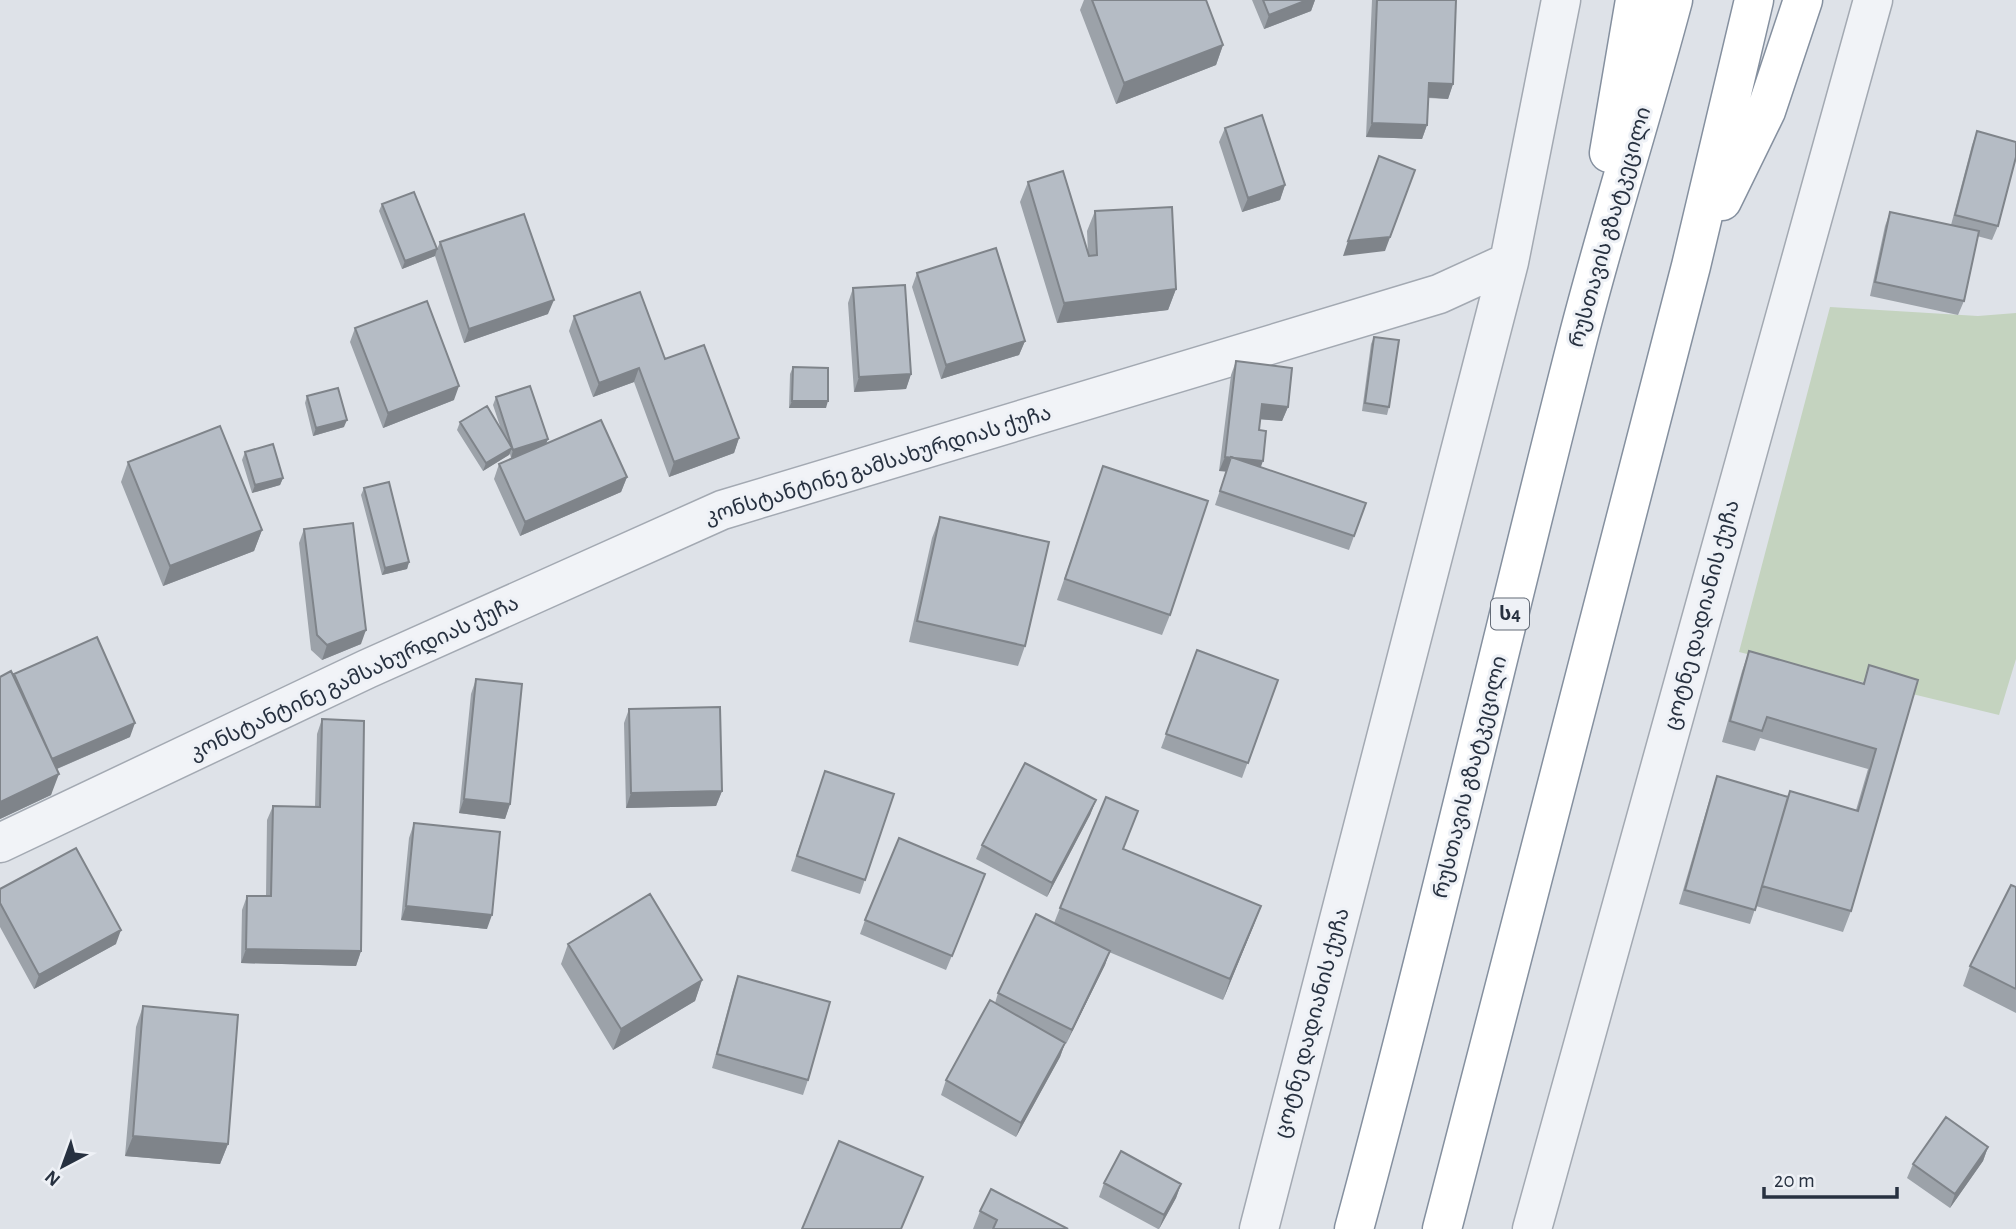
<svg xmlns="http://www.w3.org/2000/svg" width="2016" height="1229" viewBox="0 0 2016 1229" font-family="'Alegreya Sans','Noto Sans Georgian',sans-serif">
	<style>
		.green { fill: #c4d3bf }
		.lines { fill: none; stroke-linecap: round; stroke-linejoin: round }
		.minor-casing { stroke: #a3a9b2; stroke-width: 41 }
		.highway-casing { stroke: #85909f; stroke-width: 41 }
		.minor { stroke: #f1f3f7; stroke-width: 38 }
		.highway { stroke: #fff; stroke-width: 38 }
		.wall { fill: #9ca2a9 }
		.shaded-wall { fill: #7f848a }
		.building { fill: #b5bcc5; stroke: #7f848a; stroke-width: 2 }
		.labels { text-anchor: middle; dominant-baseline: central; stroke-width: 6; stroke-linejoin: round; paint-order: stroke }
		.shield { fill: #eef1f6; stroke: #636b77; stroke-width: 2 }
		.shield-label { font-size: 19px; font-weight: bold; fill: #273140 }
		.street-label { font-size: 21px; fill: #273140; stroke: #eef1f6 }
	</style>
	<rect width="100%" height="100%" fill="#dee2e8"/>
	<path class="green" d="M 1830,307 L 1978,316 L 2016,313 L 2016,659 L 1999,715 L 1739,652 Z"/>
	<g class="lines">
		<g class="minor-casing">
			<path id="minor" d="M 0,843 L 367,669 L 722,510 L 1439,294 L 1509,262
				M 1259,1229 L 1509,262 L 1561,0
				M 1532,1229 L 1873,0"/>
		</g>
		<g class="highway-casing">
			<path id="highway" d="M 1609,153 L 1635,0
				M 1722,201 L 1766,111 L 1803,0
				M 1354,1229 C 1434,933 1502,635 1578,338 C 1607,225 1643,113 1673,0
				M 1442,1229 L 1691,266 L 1754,0"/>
		</g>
		<use href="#minor" class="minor"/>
		<use href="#highway" class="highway"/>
	</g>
	<path class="wall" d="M 1084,0 L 1206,0 L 1223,45 L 1216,65 L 1116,104 L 1080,10 Z
		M 1252,0 L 1315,0 L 1311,11 L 1264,29 Z
		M 1372,0 L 1456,0 L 1453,84 L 1448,99 L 1428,98 L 1427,125 L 1422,139 L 1366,137 Z
		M 1225,128 L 1285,185 L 1280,200 L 1242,212 L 1219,142 Z
		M 1977,131 L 1998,226 L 1992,240 L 1977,236 L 1964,301 L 1958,315 L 1870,296 L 1885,226 L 1890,212 L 1951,225 L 1972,145 Z
		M 1028,182 L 1088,254 L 1087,231 L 1095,211 L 1176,289 L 1168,310 L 1057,323 L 1020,202 Z
		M 382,204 L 437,249 L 440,242 L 548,314 L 464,343 L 435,256 L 402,269 L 379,211 Z
		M 917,273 L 1025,341 L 1019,355 L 941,379 L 912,287 Z
		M 853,288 L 911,374 L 906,389 L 854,392 L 848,303 Z
		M 574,316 L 665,359 L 739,438 L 734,453 L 669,477 L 634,382 L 593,397 L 569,331 Z
		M 355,328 L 454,400 L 383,428 L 350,342 Z
		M 1374,337 L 1389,407 L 1387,415 L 1362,411 L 1371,344 Z
		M 1236,361 L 1288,407 L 1282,421 L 1260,419 L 1259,430 L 1261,467 L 1366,503 L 1349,550 L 1215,505 L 1226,472 L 1219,471 L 1231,375 Z
		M 793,367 L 826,408 L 789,408 L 790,374 Z
		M 307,396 L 344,427 L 313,436 L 305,403 Z
		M 496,397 L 548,439 L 546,444 L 627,477 L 621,492 L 520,536 L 494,479 L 499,464 L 527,452 L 511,458 L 510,454 L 483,471 L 457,430 L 460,422 L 502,432 L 493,405 Z
		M 245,452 L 283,478 L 280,485 L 252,493 L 242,460 Z
		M 128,462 L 262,530 L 254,551 L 163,586 L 121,482 Z
		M 1103,466 L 1170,615 L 1162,635 L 1057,600 Z
		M 364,488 L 409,562 L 407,569 L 382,575 L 361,495 Z
		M 940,517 L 1025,646 L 1018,666 L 909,642 L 932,538 Z
		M 304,529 L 361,644 L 322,660 L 311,650 L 299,543 Z
		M 1197,650 L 1278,680 L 1242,778 L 1161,748 Z
		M 1749,651 L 1863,684 L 1869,665 L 1918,680 L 1851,911 L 1843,932 L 1756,906 L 1750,924 L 1679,904 L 1712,791 L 1717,776 L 1788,797 L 1856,810 L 1868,769 L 1760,738 L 1755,751 L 1722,742 L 1742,671 Z
		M 14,674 L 130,737 L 57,769 L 51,795 L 0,819 L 0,677 L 13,677 Z
		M 476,679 L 510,804 L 505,819 L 459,813 L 471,694 Z
		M 629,709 L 722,791 L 716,806 L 626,808 L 624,723 Z
		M 322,719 L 361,951 L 356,966 L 241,963 L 242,910 L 247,896 L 266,896 L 267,820 L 273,806 L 315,807 L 317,734 Z
		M 820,785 L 894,794 L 860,894 L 791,871 Z
		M 1096,800 L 1090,815 L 1047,897 L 976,859 L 982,845 Z
		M 414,823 L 487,929 L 401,920 L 409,838 Z
		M 1124,849 L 1261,906 L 1253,927 L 1223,1000 L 1109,952 L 1105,965 L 1066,1044 L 1065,1043 L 1060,1057 L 1016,1137 L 941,1095 L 946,1080 L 995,1003 L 998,993 L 1054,923 L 1060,908 Z
		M 2016,887 L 2016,1013 L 1963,986 L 1970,966 Z
		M 980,888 L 946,970 L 860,934 L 865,920 Z
		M 0,889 L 116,944 L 34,989 L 0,927 Z
		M 568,944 L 702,980 L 695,1001 L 613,1050 L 561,964 Z
		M 738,976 L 808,1080 L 803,1095 L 712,1068 L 733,990 Z
		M 143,1006 L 228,1144 L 220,1164 L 125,1156 L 136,1027 Z
		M 1988,1147 L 1983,1161 L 1950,1208 L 1907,1178 L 1913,1164 Z
		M 1104,1183 L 1181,1184 L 1176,1198 L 1159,1229 L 1158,1229 L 1099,1197 Z
		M 980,1211 L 1068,1229 L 973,1229 Z"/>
	<path class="shaded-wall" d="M 1307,0 L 1315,0 L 1311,11 L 1264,29 L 1269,15 Z
		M 1223,45 L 1216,65 L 1116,104 L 1124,83 Z
		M 1429,83 L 1453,84 L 1448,99 L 1424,97 Z
		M 1372,123 L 1427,125 L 1422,139 L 1366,137 Z
		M 1415,170 L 1385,251 L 1343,256 L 1348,241 Z
		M 1285,185 L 1280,200 L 1242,212 L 1248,198 Z
		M 437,249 L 435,256 L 402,269 L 405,261 Z
		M 1176,289 L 1168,310 L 1057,323 L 1064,303 Z
		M 554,300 L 548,314 L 464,343 L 469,329 Z
		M 1025,341 L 1019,355 L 941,379 L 946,365 Z
		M 639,368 L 634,382 L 593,397 L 599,383 Z
		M 911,374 L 906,389 L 854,392 L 859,377 Z
		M 459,386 L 454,400 L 383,428 L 388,413 Z
		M 792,401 L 828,401 L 826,408 L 789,408 Z
		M 1262,404 L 1288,407 L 1282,421 L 1257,419 Z
		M 347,420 L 344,427 L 313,436 L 316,428 Z
		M 739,438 L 734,453 L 669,477 L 674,462 Z
		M 548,439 L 545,446 L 511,458 L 513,450 Z
		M 512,448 L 509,455 L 483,471 L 486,463 Z
		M 1225,457 L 1231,457 L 1226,471 L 1219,471 Z
		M 1231,457 L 1263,461 L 1258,475 Z
		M 627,477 L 621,492 L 520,536 L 525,522 Z
		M 283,478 L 280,485 L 252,493 L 255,485 Z
		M 262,530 L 254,551 L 163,586 L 170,566 Z
		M 409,562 L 407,569 L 382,575 L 385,568 Z
		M 366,630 L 361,644 L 322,660 L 327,645 Z
		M 135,723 L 130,737 L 47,773 L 52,759 Z
		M 59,774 L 51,795 L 0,819 L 0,802 Z
		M 722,791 L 716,806 L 626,808 L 631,793 Z
		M 464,799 L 510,804 L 505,819 L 459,813 Z
		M 1096,800 L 1090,815 L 1047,897 L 1052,883 Z
		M 406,906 L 492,915 L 487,929 L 401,920 Z
		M 1261,906 L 1253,927 L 1223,1000 L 1230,979 Z
		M 121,930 L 116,944 L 34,989 L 39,975 Z
		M 246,949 L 361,951 L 356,966 L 241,963 Z
		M 1110,951 L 1105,965 L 1066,1044 L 1072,1030 Z
		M 702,980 L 695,1001 L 613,1050 L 621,1029 Z
		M 1065,1043 L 1060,1057 L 1016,1137 L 1021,1123 Z
		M 133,1136 L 228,1144 L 220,1164 L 125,1156 Z
		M 1988,1147 L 1983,1161 L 1950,1208 L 1955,1194 Z
		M 1181,1184 L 1176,1198 L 1159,1229 L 1164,1215 Z"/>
	<path class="building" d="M 1092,0 L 1206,0 L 1223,45 L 1124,83 Z
		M 1263,0 L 1307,0 L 1269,15 Z
		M 1377,0 L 1456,0 L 1453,84 L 1429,83 L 1427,125 L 1372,123 Z
		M 1262,115 L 1285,185 L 1248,198 L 1225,128 Z
		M 1977,131 L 2016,142 L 2016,157 L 1998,226 L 1955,215 Z
		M 1379,156 L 1415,170 L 1390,237 L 1348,241 Z
		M 1063,171 L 1089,256 L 1097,255 L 1095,211 L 1172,207 L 1176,289 L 1064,303 L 1028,182 Z
		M 414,192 L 437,249 L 405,261 L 382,204 Z
		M 1890,212 L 1979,231 L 1964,301 L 1875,282 Z
		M 524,214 L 554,300 L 469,329 L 440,242 Z
		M 996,248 L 1025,341 L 946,365 L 917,273 Z
		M 905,285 L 911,374 L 859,377 L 853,288 Z
		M 640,292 L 665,359 L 704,345 L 739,438 L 674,462 L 639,368 L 599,383 L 574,316 Z
		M 427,301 L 459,386 L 388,413 L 355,328 Z
		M 1374,337 L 1399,340 L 1389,407 L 1365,403 Z
		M 1236,361 L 1292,368 L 1288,407 L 1262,404 L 1259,430 L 1266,431 L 1263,461 L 1225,457 Z
		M 793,367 L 828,368 L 828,401 L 792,401 Z
		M 530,386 L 548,439 L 513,450 L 496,397 Z
		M 338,388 L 347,420 L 316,428 L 307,396 Z
		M 487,406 L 512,448 L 486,463 L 460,422 Z
		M 601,420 L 627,477 L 525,522 L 499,464 Z
		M 220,426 L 262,530 L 170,566 L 128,462 Z
		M 273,444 L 283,478 L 255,485 L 245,452 Z
		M 1231,457 L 1366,503 L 1354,536 L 1220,491 Z
		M 1103,466 L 1208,501 L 1170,615 L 1065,579 Z
		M 389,482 L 409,562 L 385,568 L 364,488 Z
		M 940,517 L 1049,542 L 1025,646 L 917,621 Z
		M 353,523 L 366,630 L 327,645 L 317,635 L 304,529 Z
		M 97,637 L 135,723 L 52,759 L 14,674 Z
		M 1197,650 L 1278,680 L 1248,763 L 1166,734 Z
		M 1749,651 L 1864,684 L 1869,665 L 1918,680 L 1851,911 L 1762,886 L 1790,791 L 1858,811 L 1876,749 L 1767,717 L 1762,731 L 1730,721 Z
		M 11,671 L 59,774 L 0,802 L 0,677 Z
		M 476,679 L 522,684 L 510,804 L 464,799 Z
		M 720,707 L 722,791 L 631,793 L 629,709 Z
		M 322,719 L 364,721 L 361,951 L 246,949 L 247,896 L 271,896 L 273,806 L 320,807 Z
		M 1025,763 L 1096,800 L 1052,883 L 982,845 Z
		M 825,771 L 894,794 L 865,880 L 797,856 Z
		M 1717,776 L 1788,797 L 1755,910 L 1685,890 Z
		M 1106,797 L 1138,811 L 1123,849 L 1261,906 L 1230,979 L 1060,908 Z
		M 414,823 L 500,832 L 492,915 L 406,906 Z
		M 899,838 L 985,874 L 952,956 L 865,920 Z
		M 76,848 L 121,930 L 39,975 L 0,903 L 0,889 Z
		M 2011,885 L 2016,887 L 2016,989 L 1970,966 Z
		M 650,894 L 702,980 L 621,1029 L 568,944 Z
		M 1036,914 L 1110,951 L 1072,1030 L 998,993 Z
		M 738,976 L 830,1002 L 808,1080 L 717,1054 Z
		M 990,1000 L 1065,1043 L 1021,1123 L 946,1080 Z
		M 143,1006 L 238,1015 L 228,1144 L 133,1136 Z
		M 1946,1117 L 1988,1147 L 1955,1194 L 1913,1164 Z
		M 839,1141 L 923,1177 L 901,1229 L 802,1229 Z
		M 1121,1151 L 1181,1184 L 1164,1215 L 1104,1183 Z
		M 991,1189 L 1068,1229 L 993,1229 L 997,1220 L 980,1211 Z"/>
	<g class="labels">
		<rect class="shield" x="1491" y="598.5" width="38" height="31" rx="5"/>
		<g class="shield-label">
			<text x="1510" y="614">ს4</text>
		</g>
		<g class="street-label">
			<text transform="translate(1610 227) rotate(-74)">რუსთავის გზატკეცილი</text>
			<text transform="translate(878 465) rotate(-17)">კონსტანტინე გამსახურდიას ქუჩა</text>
			<text transform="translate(1702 615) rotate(-75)">ცოტნე დადიანის ქუჩა</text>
			<text transform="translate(354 678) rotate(-25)">კონსტანტინე გამსახურდიას ქუჩა</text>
			<text transform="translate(1470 777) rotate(-76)">რუსთავის გზატკეცილი</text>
			<text transform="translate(1312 1023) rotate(-75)">ცოტნე დადიანის ქუჩა</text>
		</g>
	</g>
	<g transform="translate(63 1166) rotate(221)" stroke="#eef1f6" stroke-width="5" paint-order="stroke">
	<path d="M0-5L12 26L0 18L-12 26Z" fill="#273140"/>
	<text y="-10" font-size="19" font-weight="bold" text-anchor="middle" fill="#273140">N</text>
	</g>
	<path d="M1764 1187v10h133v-10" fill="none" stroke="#273140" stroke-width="3.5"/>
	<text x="1774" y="1187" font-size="21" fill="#273140" stroke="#eef1f6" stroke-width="5" paint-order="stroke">20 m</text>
</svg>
